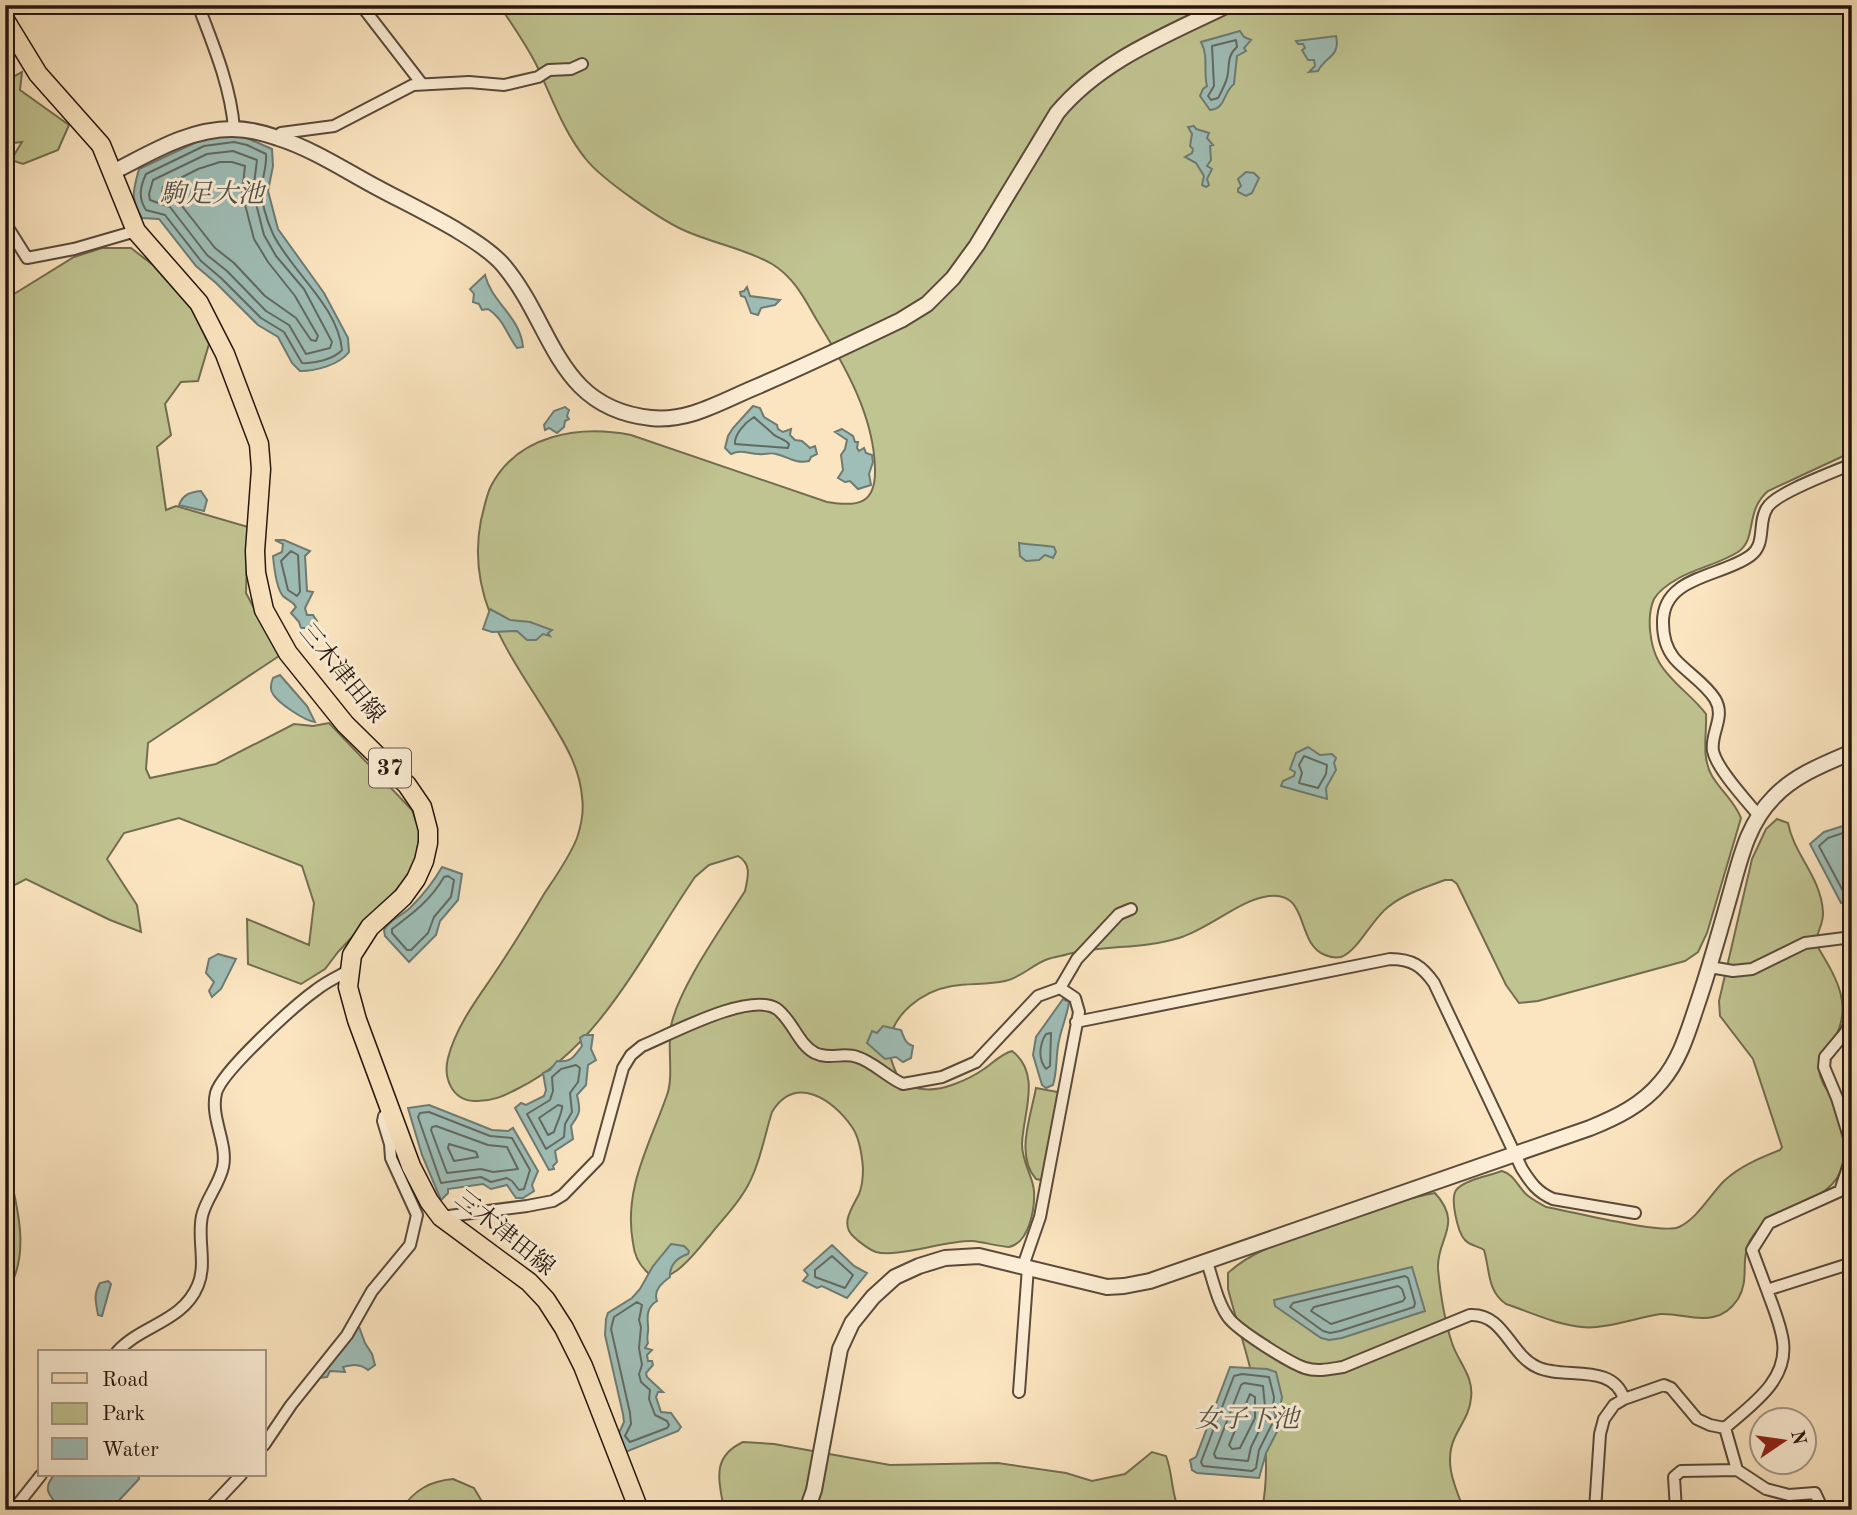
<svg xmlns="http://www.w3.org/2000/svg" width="1857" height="1515" viewBox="0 0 1857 1515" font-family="'Old Standard TT','Noto Serif JP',serif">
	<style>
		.green { fill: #c0c491; stroke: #726d50; stroke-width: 2 }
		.water { fill: #9fbeb7; stroke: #6e7b73; stroke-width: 2 }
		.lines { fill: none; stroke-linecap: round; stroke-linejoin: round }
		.shore { stroke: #626a62; stroke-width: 2 }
		.minor-casing { stroke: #5a4a3a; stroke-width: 14 }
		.tertiary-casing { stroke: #5a4a3a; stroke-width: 18 }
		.primary-casing { stroke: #24160e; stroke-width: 21 }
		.minor { stroke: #fceed6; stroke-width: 10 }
		.tertiary { stroke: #fceed6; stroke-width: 14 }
		.primary { stroke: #fbe5c0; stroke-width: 18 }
		.labels { text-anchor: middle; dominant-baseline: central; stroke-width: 6; stroke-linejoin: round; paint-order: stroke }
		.shield { fill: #fceed6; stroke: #65574a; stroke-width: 2 }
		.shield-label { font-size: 23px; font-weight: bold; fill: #24160e }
		.street-label { font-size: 24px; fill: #24160e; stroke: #fceed6 }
		.water-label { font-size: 26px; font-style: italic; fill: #4f5149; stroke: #fceed6 }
	</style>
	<rect width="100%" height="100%" fill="#fbe5c0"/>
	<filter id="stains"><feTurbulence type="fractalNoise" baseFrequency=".00286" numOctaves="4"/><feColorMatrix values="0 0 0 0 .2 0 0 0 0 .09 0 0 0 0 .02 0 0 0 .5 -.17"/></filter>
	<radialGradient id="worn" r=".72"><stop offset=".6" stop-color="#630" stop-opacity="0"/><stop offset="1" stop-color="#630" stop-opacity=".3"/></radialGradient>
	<path class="green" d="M 499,5 L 1852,5 L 1852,452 L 1768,491 C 1744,512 1758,538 1738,552 C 1721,563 1697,568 1679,578 C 1670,583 1659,590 1654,599 C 1646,617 1650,646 1659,662 C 1670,682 1693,696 1706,714 C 1707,735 1701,757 1712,776 C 1721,791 1735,802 1741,818 L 1707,933 L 1698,952 L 1685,961 L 1538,1001 L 1519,1003 L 1506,985 L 1457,884 L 1452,880 L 1445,880 C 1426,887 1404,894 1388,907 C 1372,919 1358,951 1341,957 C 1336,958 1330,957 1325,955 C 1295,943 1310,891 1269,896 C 1241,899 1209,929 1179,938 C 1143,949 1104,945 1068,954 C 1062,956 1054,957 1048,959 C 1033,964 1021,978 1005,981 C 988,985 970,983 952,986 C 923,991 890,1014 889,1047 C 889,1059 896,1072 900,1082 C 907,1085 915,1088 922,1089 C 941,1092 968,1080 984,1069 C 993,1063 1001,1054 1012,1051 C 1042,1074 1023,1113 1022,1144 C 1022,1163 1033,1176 1034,1191 C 1035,1209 1029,1243 1009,1247 C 996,1246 984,1242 972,1241 C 947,1240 897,1258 876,1252 C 870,1250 859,1242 854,1237 C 839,1224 853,1207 859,1194 C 862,1187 863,1175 863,1168 C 862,1156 859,1137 852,1127 C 833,1099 795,1074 772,1112 C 764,1137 759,1169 744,1192 C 735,1207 722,1220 711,1234 C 698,1248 668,1294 646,1271 C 638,1263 634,1253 633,1243 C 623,1189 650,1144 667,1095 C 674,1076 667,1047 671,1026 C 679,987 723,926 745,891 C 748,877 752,864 738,856 L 709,865 L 695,877 C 645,949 600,1048 519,1088 C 504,1096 491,1102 474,1101 C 452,1100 443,1078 448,1058 C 455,1030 474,1003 490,980 C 509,952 527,923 544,894 C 556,876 569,858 577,838 C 581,826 584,810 582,797 C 580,766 561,737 545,711 C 507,650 466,596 481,520 C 484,509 486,496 491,486 C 518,434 580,425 631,435 L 827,502 C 857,507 876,505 875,469 C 874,416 845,366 818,322 C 805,300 795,278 772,264 C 746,249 716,244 688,232 C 663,222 601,179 585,158 C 563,131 551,95 536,64 C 525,43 512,24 499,5 Z
		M 22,72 L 20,90 L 69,125 L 58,150 L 23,164 L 11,160 L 22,142 L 5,144 L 5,81 Z
		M 102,248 L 131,248 L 153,265 L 192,309 L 209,344 L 198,381 L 181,382 L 165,404 L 171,435 L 157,447 L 166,510 L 176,506 L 248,527 L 246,593 L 279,656 L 148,743 L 146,769 L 150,778 L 216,764 L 294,724 L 313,726 L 329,723 L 412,810 L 420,832 L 414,871 L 338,952 L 325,969 L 301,984 L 248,964 L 247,919 L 309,945 L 314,903 L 302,866 L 179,818 L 124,833 L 107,859 L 137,905 L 141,932 L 110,920 L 26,879 L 5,890 L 5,281 L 14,294 L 74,257 Z
		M 1777,819 L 1788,823 C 1794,855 1821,877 1823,912 C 1824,924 1816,932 1816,944 C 1835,976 1855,1005 1833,1041 C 1828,1049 1819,1060 1819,1069 C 1820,1084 1831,1094 1838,1107 C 1844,1118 1846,1152 1843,1164 C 1834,1201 1791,1201 1766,1222 C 1731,1251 1754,1272 1738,1299 C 1732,1308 1724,1315 1713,1317 C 1696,1321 1678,1313 1661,1314 C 1638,1317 1603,1330 1582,1327 C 1557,1325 1530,1312 1506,1304 C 1487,1291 1490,1270 1484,1250 C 1479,1246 1470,1246 1465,1240 C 1458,1233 1449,1197 1457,1189 C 1467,1179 1489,1176 1502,1171 C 1514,1174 1518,1187 1527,1195 C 1533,1200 1539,1203 1546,1207 C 1570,1211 1662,1235 1679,1227 C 1697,1219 1710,1195 1724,1181 C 1740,1166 1760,1158 1780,1150 L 1782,1147 L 1753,1059 L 1720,1016 L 1719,1001 L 1752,859 L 1766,829 Z
		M 1036,1088 L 1063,1093 L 1047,1181 L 1036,1179 C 1015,1155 1031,1116 1036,1088 Z
		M 5,1155 C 15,1198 34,1255 5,1294 Z
		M 1435,1193 C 1464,1225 1436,1239 1438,1269 C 1440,1290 1445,1322 1452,1343 C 1458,1362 1474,1376 1471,1398 C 1470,1413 1461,1424 1455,1437 C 1443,1462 1455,1487 1464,1510 L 1262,1510 C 1277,1434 1247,1361 1228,1289 L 1228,1273 C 1258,1245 1304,1236 1342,1222 C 1373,1211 1402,1199 1435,1193 Z
		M 743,1442 L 774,1444 L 890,1465 L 998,1463 L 1066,1473 L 1092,1481 L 1125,1474 L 1152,1452 L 1166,1456 C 1173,1474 1171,1493 1179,1510 L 724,1510 C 719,1480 711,1457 743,1442 Z
		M 453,1479 L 474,1488 L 487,1510 L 401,1510 C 414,1490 430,1481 453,1479 Z"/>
	<path class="water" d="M 1240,31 L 1244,37 L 1251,40 L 1244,48 L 1246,51 L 1237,56 L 1234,84 C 1223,92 1226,109 1210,110 L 1200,96 L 1203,89 L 1207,86 C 1203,72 1209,57 1201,42 Z
		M 1336,36 C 1341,57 1324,57 1318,71 L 1309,72 L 1315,66 L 1314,60 L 1308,60 L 1302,50 L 1305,48 L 1303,44 L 1298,44 L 1296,41 Z
		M 1194,126 L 1196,129 L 1209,133 L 1207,138 L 1213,145 L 1210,146 L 1211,160 L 1207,166 L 1212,169 L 1207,179 L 1209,185 L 1206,187 L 1202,185 L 1204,176 L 1196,163 L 1185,157 L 1192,153 L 1193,149 L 1190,146 L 1192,134 L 1188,127 Z
		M 235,135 L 249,139 L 272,149 L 273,166 L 268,191 L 278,229 L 324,293 L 348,338 L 349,352 C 339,365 316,371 300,371 L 292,363 L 278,337 L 258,325 L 216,283 L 196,266 L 159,219 L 142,218 C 130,197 133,192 139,169 L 203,139 Z
		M 1246,172 L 1254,173 L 1259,178 L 1252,193 L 1246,196 L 1238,192 L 1238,189 L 1241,186 L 1238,179 Z
		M 485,275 C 492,303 520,316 523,347 L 517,348 C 507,335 503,318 488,309 L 482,310 L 479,304 L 473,302 L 474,294 L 470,289 Z
		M 747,287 L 750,296 L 780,300 L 775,305 L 761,308 L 758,315 L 751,313 L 745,297 L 741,296 L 740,292 L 744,291 Z
		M 753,406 L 760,408 L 764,417 L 777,425 L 778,429 L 783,432 L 791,429 L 790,435 L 795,440 L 802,441 L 810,448 L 815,446 L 817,454 L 811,457 L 809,461 C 795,464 789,457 776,454 C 770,452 765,455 759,454 C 748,454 742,449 731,454 L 725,448 L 728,436 L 733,428 Z
		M 565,407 L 569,410 L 567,416 L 569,419 L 565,421 L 564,427 L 557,433 L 549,428 L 545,430 L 544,425 L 554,411 Z
		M 842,429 L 853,436 L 855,442 L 858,442 L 857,448 L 859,451 L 864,448 L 866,453 L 872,455 L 873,462 L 869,474 L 871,485 L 858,489 L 850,481 L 845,482 L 838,478 L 843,470 L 841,455 L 845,449 L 847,440 L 835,432 Z
		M 201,491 L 207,500 L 204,511 L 179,505 C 183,494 191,492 201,491 Z
		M 275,540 L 284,540 L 310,551 L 305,556 L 307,591 L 313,592 L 305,608 L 307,615 L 313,615 L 317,621 L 309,628 L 301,628 L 299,622 L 291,613 L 296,607 C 293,601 288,601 283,596 C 276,588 274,567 273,556 L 282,552 L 283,544 Z
		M 1019,543 C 1030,545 1044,545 1054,547 L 1056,552 L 1053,558 L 1045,555 L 1039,560 L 1026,561 L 1020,556 Z
		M 490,609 L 510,620 L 530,622 L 552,630 L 548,633 L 550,636 L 543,634 L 536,640 L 527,640 L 517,631 L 492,632 L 483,629 Z
		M 280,675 L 307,706 L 315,722 C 305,721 278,703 273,694 C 269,689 271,683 273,678 Z
		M 1308,747 L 1320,755 L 1332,754 L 1336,758 L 1334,763 L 1336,770 L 1326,788 L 1327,799 L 1281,786 L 1283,781 L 1294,776 L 1295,772 L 1290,769 L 1296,753 Z
		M 1852,823 L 1852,898 L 1841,903 L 1810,844 L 1824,832 Z
		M 442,867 L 462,874 L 458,900 L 440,921 L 436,935 L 409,962 L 385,936 L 384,930 C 389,920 401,916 410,908 C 423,895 433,883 442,867 Z
		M 218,954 L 236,959 L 221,989 L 212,997 L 209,991 L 214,982 L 206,973 L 209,959 Z
		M 1063,999 L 1069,1002 C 1067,1017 1060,1031 1058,1046 C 1056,1059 1057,1072 1053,1085 L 1046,1088 L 1042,1085 L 1033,1055 L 1036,1037 Z
		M 883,1026 L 901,1030 C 904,1037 905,1044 913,1046 L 911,1058 L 903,1062 L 896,1057 L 885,1059 L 867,1043 L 872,1031 L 877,1033 Z
		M 584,1035 L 593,1035 L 591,1049 L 596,1060 L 588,1065 L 586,1085 L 577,1095 C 581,1112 580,1113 571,1126 L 573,1139 L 555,1151 L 557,1162 L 553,1166 L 554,1169 L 549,1170 L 515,1108 L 521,1103 L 526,1105 L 544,1096 L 546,1090 L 543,1073 L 550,1070 L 557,1061 C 572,1063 574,1056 582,1046 L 580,1038 Z
		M 429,1105 L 492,1130 L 508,1131 L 513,1128 L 538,1171 L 532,1185 L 534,1191 L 523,1198 L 516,1198 L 507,1185 L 491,1189 L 483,1184 L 448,1189 L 448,1193 L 441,1200 L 422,1155 L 408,1108 Z
		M 671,1244 L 684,1246 L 689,1251 L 688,1254 C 678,1257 669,1265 670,1277 C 662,1283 653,1290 657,1301 C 647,1307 647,1315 648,1326 C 649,1333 646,1336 648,1343 L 645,1348 L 652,1350 L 647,1355 L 648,1361 L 652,1361 L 653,1365 L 646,1373 L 647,1377 L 663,1392 L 658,1392 L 656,1397 L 661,1412 L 671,1413 L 681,1427 L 678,1431 L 623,1453 L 618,1435 L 624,1422 L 623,1414 L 605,1335 L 606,1319 L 608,1313 L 632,1298 L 640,1289 L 653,1266 Z
		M 832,1245 L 854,1266 L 867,1273 L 847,1298 L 822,1286 L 817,1288 L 803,1281 L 808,1275 L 804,1270 Z
		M 1412,1267 L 1425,1311 L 1342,1338 L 1329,1340 L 1321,1338 L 1275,1306 L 1274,1300 Z
		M 108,1281 L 111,1284 L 102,1316 L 98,1315 C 96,1302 93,1295 100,1283 Z
		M 358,1324 L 365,1343 L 372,1354 L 375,1365 L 368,1370 C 360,1363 352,1365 343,1367 L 345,1372 L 330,1371 L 327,1377 L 318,1378 Z
		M 1230,1367 L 1267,1369 L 1276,1372 L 1282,1397 L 1280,1409 L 1284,1410 L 1280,1426 L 1266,1453 L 1259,1478 L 1197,1473 L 1192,1470 L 1190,1460 L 1196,1457 Z
		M 54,1475 L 139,1475 L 139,1479 L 110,1510 L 61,1510 C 51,1496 41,1491 54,1475 Z"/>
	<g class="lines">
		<path class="shore" d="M 1236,40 L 1237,47 C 1225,57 1231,69 1226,81 C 1224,86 1221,93 1218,98 L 1211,100 L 1208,96 L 1214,86 L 1212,46 Z
			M 234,142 L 247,145 L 266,154 C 267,165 263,175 262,186 C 260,200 267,221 273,234 C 291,271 338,306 342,350 C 334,359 314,364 302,363 L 284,332 L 261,318 L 221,278 L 201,261 L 165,215 L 146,210 C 138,198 140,187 146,174 L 204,146 Z
			M 233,151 L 257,160 L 253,192 L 264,235 L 276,256 L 304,289 L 332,342 L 330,348 L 306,354 L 289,325 L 266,311 L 227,271 L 207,255 L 170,207 L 150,200 L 149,194 L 153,180 L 207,154 Z
			M 220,162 L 232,162 L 245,166 L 242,193 L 254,239 L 268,262 L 295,296 L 318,336 L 316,341 L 311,340 L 296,318 L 265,296 L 234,263 L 215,248 L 178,201 L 162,192 L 163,187 L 198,169 Z
			M 754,417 C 760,423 767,428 773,434 C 778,439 784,438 789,444 L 788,448 L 735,444 C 734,434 746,422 754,417 Z
			M 291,551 L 298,555 L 300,592 L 297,596 L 288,590 L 281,561 Z
			M 1304,756 L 1327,765 L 1326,774 L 1318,788 L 1299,783 L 1302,773 L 1299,765 Z
			M 1852,830 L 1828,838 L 1819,846 L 1843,891 L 1852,892
			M 448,876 L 454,880 L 451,897 L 434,917 L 428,933 L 411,950 L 407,950 L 392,933 L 392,929 C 412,914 431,900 444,877 Z
			M 1051,1033 L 1050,1066 L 1046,1069 C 1038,1059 1039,1045 1046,1034 Z
			M 576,1065 L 580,1068 L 578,1082 L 570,1093 L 572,1112 L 565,1124 L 564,1137 L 546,1149 L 527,1114 L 550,1100 L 553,1091 L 552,1077 L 561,1069 Z
			M 558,1105 L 562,1106 C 563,1111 556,1125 554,1132 L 548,1135 L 539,1118 Z
			M 429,1112 L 490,1136 L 512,1138 L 530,1170 L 524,1189 L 519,1190 L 512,1181 L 507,1178 L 491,1182 L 481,1177 L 441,1183 L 418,1117 L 420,1113 Z
			M 436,1126 L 488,1145 L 507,1147 L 518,1169 L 493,1172 L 481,1169 L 447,1173 L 431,1130 L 432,1127 Z
			M 449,1144 L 476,1152 L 478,1157 L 454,1161 L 448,1148 Z
			M 832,1256 L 853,1275 L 845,1288 L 815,1277 L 815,1270 Z
			M 1405,1276 L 1408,1278 L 1415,1303 L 1414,1307 L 1340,1331 L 1330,1333 L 1323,1331 L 1290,1307 L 1293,1303 Z
			M 1398,1286 L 1402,1289 L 1405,1298 L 1403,1301 L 1331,1324 L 1311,1311 L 1314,1307 Z
			M 637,1302 L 642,1305 L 639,1320 L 641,1327 L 639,1348 L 642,1365 L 639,1374 L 641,1382 L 650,1390 L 649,1399 L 655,1415 L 667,1421 L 669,1425 L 667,1428 L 630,1442 L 625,1436 L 631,1424 L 630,1413 L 611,1329 L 614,1317 Z
			M 1242,1374 L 1269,1377 L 1274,1397 L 1273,1408 L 1276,1416 L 1259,1450 L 1256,1468 L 1252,1471 L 1203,1466 L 1201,1462 L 1234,1376 Z
			M 1244,1383 L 1263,1386 L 1266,1417 L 1251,1447 L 1248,1461 L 1216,1458 L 1214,1454 L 1241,1385 Z
			M 1250,1394 L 1255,1397 L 1255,1418 L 1240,1448 L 1232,1449 L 1229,1445 Z"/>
		<g class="minor-casing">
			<path id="minor" d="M 198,5 C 213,44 231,87 234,129
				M 361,5 L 422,84
				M 279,138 L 281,133 L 334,126 L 413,85 L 469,82 L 504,85 L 538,77 L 549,70 L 571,69 L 582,64
				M 5,223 L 27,258 L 74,249 L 136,231
				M 1759,816 C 1746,800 1717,769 1713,751 C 1710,733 1726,717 1715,699 C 1705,683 1686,672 1674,658 C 1666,648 1663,635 1663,623 C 1662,576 1721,577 1750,556 C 1767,544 1757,523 1767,508 C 1775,493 1834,472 1852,464
				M 1710,967 L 1733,971 L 1752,969 L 1805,943 L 1852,937
				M 1852,1019 L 1845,1033 L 1825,1057 L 1824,1067 L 1837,1098 L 1852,1147
				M 1076,1022 L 1390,959 C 1412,959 1422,966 1434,983 L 1522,1169 C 1531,1183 1537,1192 1553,1199 L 1635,1213
				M 441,1217 L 527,1206 L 553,1201 L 563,1195 L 598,1159 L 623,1068 L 631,1055 L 642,1046 C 671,1034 750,991 777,1009 C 793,1021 798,1044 815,1053 C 829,1060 843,1052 857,1057 C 872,1061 887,1077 903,1084 L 942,1077 L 976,1062 L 1038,996 L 1060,988 L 1077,959 L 1119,914 L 1131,909
				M 1207,1262 C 1213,1280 1217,1301 1228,1317 C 1237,1330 1290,1363 1305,1368 C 1317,1372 1330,1369 1343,1367 L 1470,1315 C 1504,1313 1510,1355 1537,1367 C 1563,1380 1613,1362 1624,1399
				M 1023,1266 L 1040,1217 L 1079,1012 L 1075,998 L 1060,988
				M 1767,1290 L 1752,1250 L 1769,1223 L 1840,1191 L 1852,1155
				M 117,1352 C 141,1325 183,1322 198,1285 C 207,1263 197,1239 202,1216 C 206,1199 219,1185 223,1167 C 228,1143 210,1118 216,1093 C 222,1071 295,1005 316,990 C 326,982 337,977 348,971
				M 1019,1392 L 1028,1267
				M 1725,1428 L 1737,1470
				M 264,1445 L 291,1405 L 347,1335 L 372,1291 L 410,1245 L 417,1215 L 391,1158 L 390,1144 L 383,1121 L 384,1116 L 392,1111
				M 7,1510 L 18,1504 L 41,1475
				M 208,1510 L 241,1475
				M 1595,1510 L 1600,1434 L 1604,1419 L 1614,1405 L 1624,1399 L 1664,1385 L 1671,1388 L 1697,1419 L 1710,1425 L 1725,1428 C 1751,1405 1788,1381 1783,1342 C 1781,1325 1773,1307 1767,1290 L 1852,1263
				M 1676,1510 L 1674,1477 L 1681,1471 L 1737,1470 L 1766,1489 L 1789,1495 L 1815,1493 L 1823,1510"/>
		</g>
		<g class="tertiary-casing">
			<path id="tertiary" d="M 113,172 C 151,153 188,129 232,129 C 247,129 264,133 278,138 C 313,149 346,171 378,188 C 411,206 481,238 504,266 C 554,326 556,408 651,418 C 689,422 722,401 756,387 C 805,366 853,343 901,320 L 927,304 L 953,278 L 977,245 L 1057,113 C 1101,60 1167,35 1228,5
				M 807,1510 L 814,1490 L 840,1349 L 852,1323 L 873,1297 L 895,1277 L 919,1266 L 945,1258 L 979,1256 L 1107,1287 L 1124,1286 L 1150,1281 L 1590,1128 C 1617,1117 1642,1105 1661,1082 C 1680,1060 1688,1032 1697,1005 C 1710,967 1721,927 1732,888 C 1741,855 1749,822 1774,797 C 1795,775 1824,764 1852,752"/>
		</g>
		<g class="primary-casing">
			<path id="primary" d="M 5,20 L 38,74 L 101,145 L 136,231 L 199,303 L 225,354 L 259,444 L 261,469 L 255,551 L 256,573 L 264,610 L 288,653 L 345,724 L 407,785 L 422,807 L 428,830 L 428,843 L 424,861 L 416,879 L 403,897 L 370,927 L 352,955 L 348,987 L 357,1020 L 411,1166 L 429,1201 L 441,1217 L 529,1282 L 546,1300 L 564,1328 L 583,1366 L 639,1510"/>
		</g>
		<use href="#minor" class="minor"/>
		<use href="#tertiary" class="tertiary"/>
		<use href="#primary" class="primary"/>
	</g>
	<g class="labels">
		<rect class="shield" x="369" y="748.5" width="42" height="39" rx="5"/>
		<g class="shield-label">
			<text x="390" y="768">37</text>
		</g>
		<g class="street-label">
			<text transform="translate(341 674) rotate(51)">三木津田線</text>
			<text transform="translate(504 1234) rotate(39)">三木津田線</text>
		</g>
		<g class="water-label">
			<text x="212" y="195">駒足大池</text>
			<text x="1247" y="1420">女子下池</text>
		</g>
	</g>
	<rect width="1857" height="1515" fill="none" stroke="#fbe5c0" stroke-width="28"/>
	<rect x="7" y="7" width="1843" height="1501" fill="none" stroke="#24160e" stroke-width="3.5"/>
	<rect x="14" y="14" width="1829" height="1487" fill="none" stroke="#24160e" stroke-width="2"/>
	<rect x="38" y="1350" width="228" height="126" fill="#fceed6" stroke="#a69886" stroke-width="2"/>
	<rect x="52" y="1373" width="35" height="10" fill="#fbe5c0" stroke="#a69886" stroke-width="2"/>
	<text x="102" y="1386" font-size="21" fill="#24160e">Road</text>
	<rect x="52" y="1403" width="35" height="21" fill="#c0c491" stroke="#a69886" stroke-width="2"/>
	<text x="102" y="1420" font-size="21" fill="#24160e">Park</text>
	<rect x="52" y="1438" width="35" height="21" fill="#9fbeb7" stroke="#a69886" stroke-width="2"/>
	<text x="102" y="1456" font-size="21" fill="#24160e">Water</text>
	<g transform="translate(1783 1441) rotate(77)"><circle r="33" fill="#fceed6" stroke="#a69886" stroke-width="2"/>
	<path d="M0-5L12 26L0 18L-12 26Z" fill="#8f2418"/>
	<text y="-10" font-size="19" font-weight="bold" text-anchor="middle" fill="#24160e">N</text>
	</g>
	<rect width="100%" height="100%" filter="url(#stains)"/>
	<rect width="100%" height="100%" fill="url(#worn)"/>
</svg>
